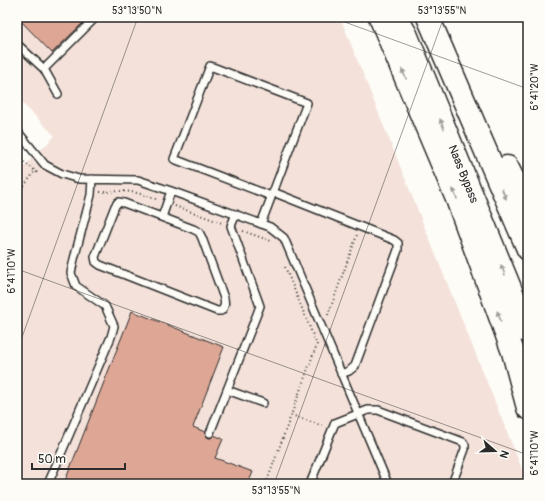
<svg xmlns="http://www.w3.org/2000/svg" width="545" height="501" viewBox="0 0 545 501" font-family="Pangolin,sans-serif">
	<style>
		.built { fill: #f4e2da }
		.building { fill: #dea795; stroke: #2b2b2b }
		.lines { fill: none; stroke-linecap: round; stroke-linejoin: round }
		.lane-casing { stroke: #2b2b2b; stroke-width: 10 }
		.highway-casing { stroke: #2b2b2b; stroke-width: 25 }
		.path { stroke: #2b2b2b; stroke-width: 2; stroke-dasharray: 1 3; stroke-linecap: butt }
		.lane { stroke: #fdfcf7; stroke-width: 7 }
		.highway { stroke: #fdfcf7; stroke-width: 22 }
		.oneway { fill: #9e9e9b }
		.ticks { fill: none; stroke: #2b2b2b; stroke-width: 1; stroke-opacity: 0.45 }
		.labels { text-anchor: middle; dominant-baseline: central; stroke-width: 4; stroke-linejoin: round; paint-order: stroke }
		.street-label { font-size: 12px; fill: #2b2b2b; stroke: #fdfcf7 }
		.neatline { fill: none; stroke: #2b2b2b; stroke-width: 1.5 }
		.ticks-label { font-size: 10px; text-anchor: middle; fill: #2b2b2b }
	</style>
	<rect width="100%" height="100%" fill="#fdfcf7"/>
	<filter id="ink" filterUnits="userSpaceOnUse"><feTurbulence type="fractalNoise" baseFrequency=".025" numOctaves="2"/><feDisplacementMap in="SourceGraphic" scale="8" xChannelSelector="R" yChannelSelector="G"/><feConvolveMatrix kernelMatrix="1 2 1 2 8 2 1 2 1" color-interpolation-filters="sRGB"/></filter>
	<g filter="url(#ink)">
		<path class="built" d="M 17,17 L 340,17 L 528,484 L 17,484 L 17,173 L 55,136 L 17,98 Z"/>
		<path class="building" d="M 17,17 L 89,17 L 52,53 Z
			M 132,311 L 224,347 L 193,427 L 205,432 L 206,436 L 209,438 L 211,438 L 214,435 L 223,439 L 215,458 L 253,472 L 248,484 L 74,484 L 65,481 Z"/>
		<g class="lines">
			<g class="lane-casing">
				<path id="lane" d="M 17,44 L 44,69 L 96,17
					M 44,69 L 58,94
					M 17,131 L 45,165 L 62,174 L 79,179 L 138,180 L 171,191 L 270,227 L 284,238 L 388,484
					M 273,192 L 394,240 L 398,243 L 398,250 L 355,366 L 349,371 L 341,374
					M 118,202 L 124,203 L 193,229 L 199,232 L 202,238 L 224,298 C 225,304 225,307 221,311 L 217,311 L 100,265 L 96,262 L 95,257 L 115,206 Z
					M 162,217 L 171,191
					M 261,224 L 307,103 L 210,66 L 174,159 L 271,196
					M 227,390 L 263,403
					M 210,433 L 257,314 L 260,306 L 231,226 L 236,214
					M 48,484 L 111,337 L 114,326 L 105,306 L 76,286 L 71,273 L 74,259 L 91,195 L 92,179
					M 310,484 L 332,430 L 335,423 L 368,410 L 378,410 L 463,442 L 465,445 L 465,449 L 452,484"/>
			</g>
			<g class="highway-casing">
				<path id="highway" d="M 380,17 L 457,199 L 513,352 L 528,408
					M 396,17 L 406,34 L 528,332
					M 428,17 L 528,249
					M 507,167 L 528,208"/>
			</g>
			<path class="path" d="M 17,152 L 24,162 L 39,174
				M 100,192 C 108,192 115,191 123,191 C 135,192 147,195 158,200
				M 17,196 L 35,171
				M 175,206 L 222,223
				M 243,231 L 271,241
				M 285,267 L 317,345
				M 328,315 L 357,235
				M 291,415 L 323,426
				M 266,484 L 317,344"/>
			<use href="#lane" class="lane"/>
			<use href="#highway" class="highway"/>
		</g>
		<defs><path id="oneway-solid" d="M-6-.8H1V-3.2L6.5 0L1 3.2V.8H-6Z"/></defs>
		<g class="oneway">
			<use href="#oneway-solid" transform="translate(404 74) rotate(-113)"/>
			<use href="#oneway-solid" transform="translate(442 124) rotate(-112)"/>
			<use href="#oneway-solid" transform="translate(455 194) rotate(-112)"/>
			<use href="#oneway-solid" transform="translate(504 194) rotate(67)"/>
			<use href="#oneway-solid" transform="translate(503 270) rotate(-112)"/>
			<use href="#oneway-solid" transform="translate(499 316) rotate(-110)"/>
		</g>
	</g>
	<path class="ticks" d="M 331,17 L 528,89M 17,269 L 528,455M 17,351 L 138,17M 274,484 L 444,17"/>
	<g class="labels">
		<g class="street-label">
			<text transform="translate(463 174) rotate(68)">Naas Bypass</text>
		</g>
	</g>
	<rect width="545" height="501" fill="none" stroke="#fdfcf7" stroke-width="44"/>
	<g transform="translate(495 451) rotate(110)" stroke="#fdfcf7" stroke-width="3" paint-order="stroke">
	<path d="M0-3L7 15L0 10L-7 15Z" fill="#2b2b2b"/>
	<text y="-6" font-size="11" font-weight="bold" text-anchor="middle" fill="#2b2b2b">N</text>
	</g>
	<path d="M32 463v6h93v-6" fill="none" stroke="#2b2b2b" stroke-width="2"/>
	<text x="38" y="463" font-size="12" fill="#2b2b2b" stroke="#fdfcf7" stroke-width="3" paint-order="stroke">50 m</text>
	<rect x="22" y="22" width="501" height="457" class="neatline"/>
	<g class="ticks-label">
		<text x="137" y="14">53°13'50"N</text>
		<text x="442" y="14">53°13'55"N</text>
		<text transform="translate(534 87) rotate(-90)" y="4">6°41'20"W</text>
		<text transform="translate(11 271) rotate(-90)" y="4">6°41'10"W</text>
		<text transform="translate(534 453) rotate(-90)" y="4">6°41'10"W</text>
		<text x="276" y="494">53°13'55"N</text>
	</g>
</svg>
